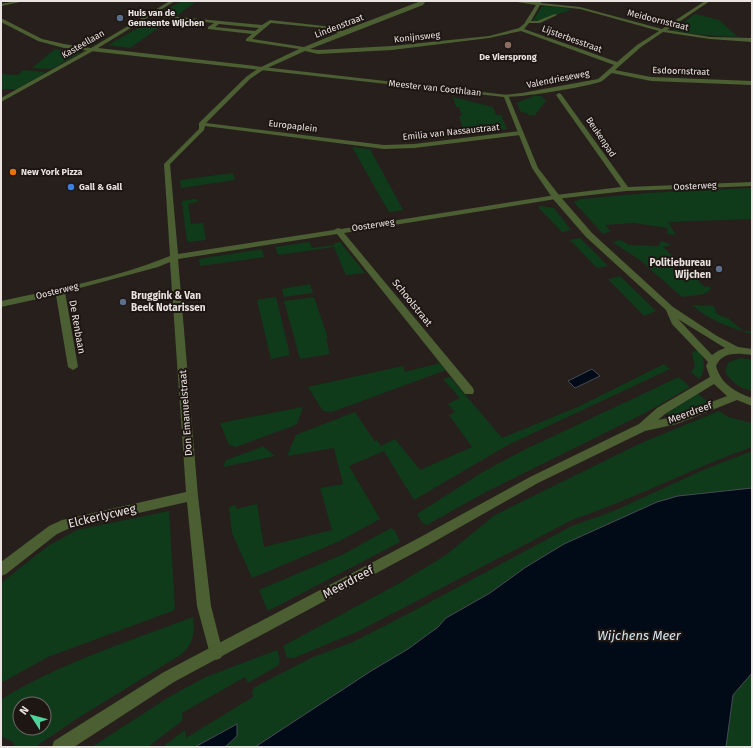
<svg xmlns="http://www.w3.org/2000/svg" width="753" height="748" viewBox="0 0 753 748" font-family="'Fira Sans',sans-serif">
	<style>
		.green { fill: #0f3b1b; fill-rule: evenodd }
		.water { fill: #000b17; stroke: #464c54 }
		.lines { fill: none; stroke-linecap: round; stroke-linejoin: round }
		.minor { fill: #4b5f32; fill-rule: evenodd }
		.tertiary { fill: #4b5f32; fill-rule: evenodd }
		.service-dot { fill: #5c6f8a; stroke: #1d1613; stroke-width: 1.5 }
		.education-dot { fill: #8d6e63; stroke: #1d1613; stroke-width: 1.5 }
		.food-dot { fill: #e8710a; stroke: #1d1613; stroke-width: 1.5 }
		.shop-dot { fill: #3f7fe0; stroke: #1d1613; stroke-width: 1.5 }
		.labels { text-anchor: middle; dominant-baseline: central; stroke-width: 4; stroke-linejoin: round; paint-order: stroke }
		.far-poi-label { font-size: 9px; font-weight: bold; fill: #e9e3e1; stroke: #1d1613; text-anchor: start }
		.far-street-label { font-size: 9px; fill: #e9e3e1; stroke: #1d1613 }
		.poi-label { font-size: 10px; font-weight: bold; fill: #e9e3e1; stroke: #1d1613; text-anchor: end }
		.street-label { font-size: 10px; fill: #e9e3e1; stroke: #1d1613 }
		.near-street-label { font-size: 12px; fill: #e9e3e1; stroke: #1d1613 }
		.near-water-label { font-size: 13px; font-style: italic; fill: #d3e7f3; stroke: #1d1613 }
	</style>
	<rect width="100%" height="100%" fill="#271f1c"/>
	<path class="green" d="M 182,1 L 197,1 L 175,17 L 156,15 Z
		M 544,6 L 572,9 C 565,12 539,21 533,21 L 541,8 Z
		M 695,14 L 719,20 L 738,37 L 705,35 L 672,31 Z
		M 140,27 L 160,27 L 130,48 L 108,45 Z
		M 55,49 L 80,53 L 52,69 L 32,68 Z
		M 23,70 L 43,72 L 45,73 L 18,89 L 1,89 L 1,74 L 18,75 Z
		M 534,96 L 541,96 L 546,101 L 535,115 L 528,115 L 527,113 L 521,112 L 517,103 Z
		M 453,97 L 493,107 L 496,115 L 501,115 L 507,129 L 468,134 L 465,136 L 459,116 L 462,116 L 459,107 L 456,107 Z
		M 352,147 L 370,149 L 403,210 L 389,212 Z
		M 233,173 L 235,180 L 181,188 L 180,180 Z
		M 752,188 L 752,219 L 668,222 L 676,235 L 667,234 L 668,228 L 634,223 L 605,225 L 611,231 L 603,234 L 574,202 L 581,199 L 648,193 Z
		M 195,199 L 200,201 L 188,204 L 191,224 L 203,223 L 206,240 L 189,242 L 187,241 L 182,201 Z
		M 540,206 L 554,208 L 571,230 L 562,232 L 538,207 Z
		M 580,238 L 608,266 L 597,268 L 570,240 Z
		M 621,240 L 629,245 L 658,246 L 661,241 L 672,245 L 663,247 L 705,287 L 709,286 L 711,289 C 704,297 692,295 682,297 L 640,260 L 612,242 Z
		M 309,242 L 312,248 L 334,245 L 334,243 L 340,242 L 365,273 L 346,275 L 334,247 L 278,255 L 275,247 Z
		M 262,249 L 264,257 L 200,266 L 199,259 Z
		M 620,276 L 656,311 L 644,316 L 608,279 Z
		M 310,284 L 313,293 L 284,297 L 282,289 Z
		M 276,297 L 290,355 L 271,359 L 257,300 Z
		M 314,297 L 328,338 L 326,339 L 330,354 L 300,359 L 284,301 Z
		M 692,305 L 714,306 L 717,314 L 729,319 L 743,331 L 752,331 L 752,334 C 732,329 707,319 692,305 Z
		M 697,350 C 706,357 706,372 699,379 L 691,372 L 695,366 L 692,353 Z
		M 741,358 L 752,360 L 752,391 C 740,388 730,382 725,371 L 729,362 Z
		M 440,363 L 446,370 L 332,412 L 323,411 L 308,387 L 403,366 L 405,372 Z
		M 664,364 L 670,369 L 508,445 L 414,500 L 384,451 L 349,466 L 380,519 L 340,541 L 252,578 L 232,533 L 229,507 L 236,505 L 236,509 L 257,504 L 264,547 L 332,530 L 320,488 L 343,484 L 334,448 L 287,456 L 296,435 L 355,412 L 375,442 L 377,440 L 381,446 L 395,439 L 420,470 L 472,447 L 449,415 L 455,412 L 448,404 L 460,398 L 443,379 L 450,377 L 502,438 L 580,406 Z
		M 679,377 L 690,387 L 647,412 L 482,494 L 427,525 L 422,523 L 417,514 L 483,472 L 524,450 Z
		M 698,394 L 708,402 L 671,417 L 666,414 Z
		M 303,407 L 297,424 L 293,426 L 236,447 L 229,445 L 220,423 Z
		M 719,411 L 728,417 L 752,423 L 752,447 C 692,468 635,499 574,519 L 359,631 L 294,658 L 287,658 L 283,646 L 400,583 L 446,555 L 495,515 L 639,444 Z
		M 262,447 L 267,449 L 275,456 L 224,467 L 225,461 L 229,459 Z
		M 752,451 L 752,488 L 678,496 L 657,502 L 564,544 L 526,567 L 490,593 L 446,618 L 438,627 L 408,649 L 371,671 L 255,747 L 225,747 L 237,736 L 236,724 L 195,747 L 163,747 L 185,730 L 186,738 L 253,697 L 252,691 L 255,687 L 311,658 L 353,642 L 404,616 L 572,526 L 614,511 L 703,470 Z
		M 169,511 L 175,610 L 48,657 L 1,683 L 1,583 L 48,546 L 77,530 Z
		M 391,528 L 395,531 L 400,542 L 268,611 L 259,590 L 344,554 Z
		M 193,617 C 195,632 194,643 182,654 L 78,718 L 35,747 L 15,747 L 13,742 L 1,736 L 1,700 L 5,697 C 64,662 129,641 193,617 ZM 20,704 L 44,704 L 44,728 L 20,728 Z
		M 277,650 L 280,659 L 279,665 L 248,683 L 245,677 L 182,713 L 183,720 L 148,747 L 92,747 L 169,697 L 206,677 Z
		M 752,673 L 752,747 L 726,747 L 733,695 Z"/>
	<path class="water" d="M 592,369 L 600,376 L 575,388 L 568,381 Z
		M 752,488 L 752,673 L 733,695 L 726,747 L 255,747 L 371,671 L 408,649 L 438,627 L 446,618 L 490,593 L 526,567 L 564,544 L 657,502 L 678,496 Z
		M 237,724 L 237,736 L 225,747 L 195,747 Z"/>
	<g class="lines">
		<path class="minor" d="M 16,1 L 25,1 L 1,6 L 1,4 Z
			M 421,1 L 426,1 L 423,5 L 310,49 L 318,50 L 392,46 L 489,36 L 519,28 L 524,24 L 536,5 L 511,1 L 542,1 L 541,3 L 580,7 L 662,29 L 705,1 L 710,1 L 667,30 L 710,37 L 752,38 L 752,42 L 710,39 L 663,32 L 641,47 L 615,70 L 651,77 L 752,81 L 752,85 L 651,81 L 612,73 C 609,75 605,79 602,81 C 593,86 509,100 503,96 L 504,95 L 522,93 L 598,79 L 614,65 L 521,31 L 489,38 L 392,50 L 318,54 L 305,51 L 263,70 L 250,79 L 206,123 L 384,145 L 414,144 L 520,131 L 523,133 L 520,135 L 414,148 L 384,149 L 205,126 L 204,130 L 170,164 L 178,254 L 334,230 L 338,228 L 341,229 L 556,195 L 621,187 L 556,95 L 559,93 L 561,94 L 628,187 L 752,182 L 752,186 L 626,191 L 556,199 L 344,233 L 473,388 L 474,391 L 473,394 L 465,394 L 337,234 L 178,259 L 198,496 L 211,606 L 223,653 L 221,658 L 216,660 L 211,658 L 197,606 L 187,502 L 68,529 L 57,534 L 6,574 L 1,576 L 1,562 L 49,526 L 62,520 L 186,492 L 170,262 L 158,267 L 65,292 L 78,367 L 73,370 L 68,367 L 56,295 L 1,307 L 1,301 C 57,289 116,278 170,256 L 164,164 L 199,129 L 199,123 L 246,77 L 259,68 L 299,49 L 246,41 L 246,39 L 252,34 L 208,29 L 208,27 L 214,23 L 150,16 L 148,14 L 262,25 L 270,20 L 324,26 L 342,31 ZM 540,5 L 580,9 L 659,31 L 637,45 L 617,62 L 524,29 L 529,23 L 540,23 L 557,15 L 555,14 L 537,21 L 531,21 ZM 271,23 L 323,28 L 338,33 L 304,47 L 252,39 ZM 219,24 L 259,28 L 255,31 L 215,27 Z
			M 91,48 L 93,51 L 1,102 L 1,98 Z"/>
		<path class="tertiary" d="M 170,1 L 175,1 L 98,48 L 508,95 L 538,168 L 559,195 L 592,233 L 673,307 L 717,336 L 738,347 L 752,349 L 752,355 C 738,353 722,351 716,366 C 721,384 735,392 752,398 L 752,406 L 737,400 L 677,424 L 645,431 L 538,483 L 423,548 L 174,682 L 74,747 L 52,747 L 54,741 L 164,672 L 415,540 L 530,477 L 639,424 L 657,408 L 710,377 L 706,366 L 708,362 L 672,324 L 666,310 L 586,237 L 553,199 L 532,168 L 504,97 L 64,48 L 38,41 L 1,22 L 1,19 L 3,19 L 42,39 L 64,44 L 91,48 ZM 678,319 L 725,348 L 718,351 L 712,355 ZM 714,384 L 727,396 L 672,417 L 658,420 L 665,414 Z"/>
	</g>
	<g class="service-dot">
		<circle cx="120" cy="18" r="4"/>
		<circle cx="719" cy="269" r="4"/>
		<circle cx="123" cy="302" r="4"/>
	</g>
	<circle class="education-dot" cx="508" cy="45" r="4"/>
	<circle class="food-dot" cx="13" cy="172" r="4"/>
	<circle class="shop-dot" cx="71" cy="187" r="4"/>
	<g class="labels">
		<g class="far-poi-label">
			<text x="128" y="13">Huis van de<tspan x="128" dy="10">Gemeente Wijchen</tspan></text>
			<text x="508" y="57" text-anchor="middle">De Viersprong</text>
			<text x="21" y="172">New York Pizza</text>
			<text x="79" y="187">Gall &amp; Gall</text>
		</g>
		<g class="far-street-label">
			<text transform="translate(658 20) rotate(14)">Meidoornstraat</text>
			<text transform="translate(339 26) rotate(-21)">Lindenstraat</text>
			<text transform="translate(417 37) rotate(-6)">Konijnsweg</text>
			<text transform="translate(572 39) rotate(20)">Lijsterbesstraat</text>
			<text transform="translate(83 44) rotate(-30)">Kasteellaan</text>
			<text transform="translate(681 71) rotate(2)">Esdoornstraat</text>
			<text transform="translate(558 79) rotate(-11)">Valendrieseweg</text>
			<text transform="translate(435 88) rotate(6)">Meester van Coothlaan</text>
			<text transform="translate(293 126) rotate(7)">Europaplein</text>
			<text transform="translate(451 132) rotate(-6)">Emilia van Nassaustraat</text>
			<text transform="translate(601 137) rotate(56)">Beukenpad</text>
			<text transform="translate(695 186) rotate(-3)">Oosterweg</text>
			<text transform="translate(373 225) rotate(-9)">Oosterweg</text>
			<text transform="translate(57 291) rotate(-14)">Oosterweg</text>
		</g>
		<g class="poi-label">
			<text x="711" y="263">Politiebureau<tspan x="711" dy="12">Wijchen</tspan></text>
			<text x="131" y="296" text-anchor="start">Bruggink &amp; Van<tspan x="131" dy="12">Beek Notarissen</tspan></text>
		</g>
		<g class="street-label">
			<text transform="translate(412 303) rotate(51)">Schoolstraat</text>
			<text transform="translate(77 327) rotate(80)">De Renbaan</text>
			<text transform="translate(186 413) rotate(-94)">Don Emanuelstraat</text>
			<text transform="translate(690 413) rotate(-20)">Meerdreef</text>
		</g>
		<g class="near-street-label">
			<text transform="translate(102 516) rotate(-13)">Elckerlycweg</text>
			<text transform="translate(348 582) rotate(-28)">Meerdreef</text>
		</g>
		<g class="near-water-label">
			<text x="639" y="635">Wijchens Meer</text>
		</g>
	</g>
	<rect width="753" height="748" fill="none" stroke="#e9e3e1" stroke-width="4"/>
	<g transform="translate(32 716) rotate(306)"><circle r="19" fill="#1d1613" stroke="#6f6865"/>
	<path d="M0-3L7 15L0 10L-7 15Z" fill="#4ed39a"/>
	<text y="-6" font-size="11" font-weight="bold" text-anchor="middle" fill="#e9e3e1">N</text>
	</g>
</svg>
